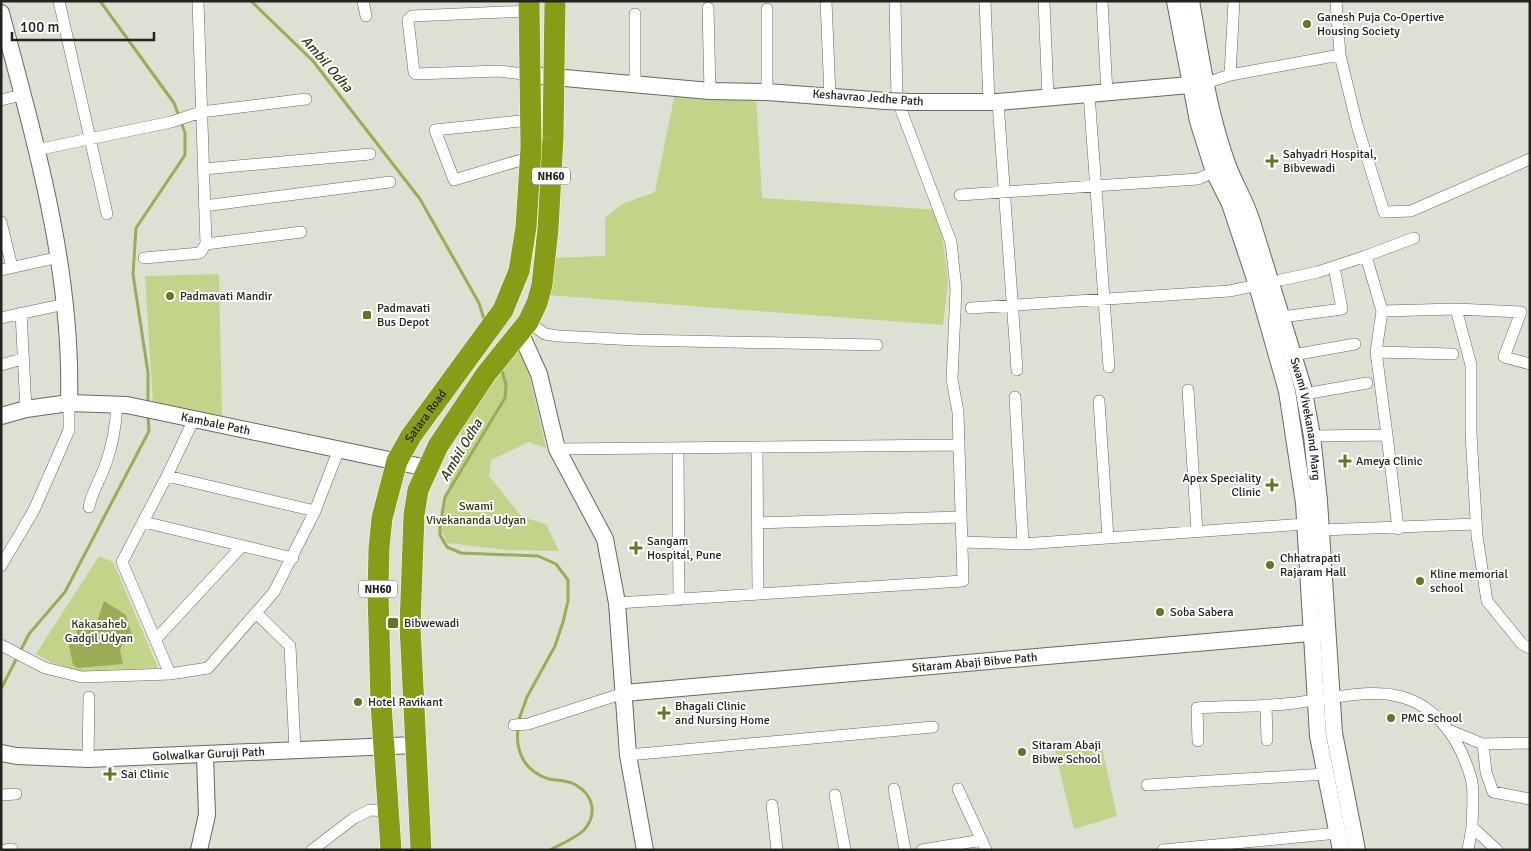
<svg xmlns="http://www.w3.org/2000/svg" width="1531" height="851" viewBox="0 0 1531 851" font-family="Signika,sans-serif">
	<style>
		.green { fill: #c2d38a }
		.water { fill: #9aac55 }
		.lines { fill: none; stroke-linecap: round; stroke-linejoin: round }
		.stream { stroke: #9aac55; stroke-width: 3 }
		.street-casing { stroke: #676a5e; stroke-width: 12 }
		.secondary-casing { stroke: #676a5e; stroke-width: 18 }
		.highway-casing { stroke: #fff; stroke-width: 22 }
		.street { stroke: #fff; stroke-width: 11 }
		.secondary { stroke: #fff; stroke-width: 16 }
		.highway { stroke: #889c18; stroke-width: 21 }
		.secondary-bridge-casing { stroke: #676a5e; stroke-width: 18; stroke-linecap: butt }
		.secondary-bridge { stroke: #fff; stroke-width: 16 }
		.poi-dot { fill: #677623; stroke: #fff; stroke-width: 2 }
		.labels { text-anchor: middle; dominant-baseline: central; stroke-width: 4; stroke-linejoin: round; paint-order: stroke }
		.shield { fill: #fff; stroke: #646662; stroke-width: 1 }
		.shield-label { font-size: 11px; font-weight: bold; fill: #22241f }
		.poi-label { font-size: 12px; fill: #22241f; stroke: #fff; text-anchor: start }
		.street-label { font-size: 12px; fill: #22241f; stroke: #fff }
		.park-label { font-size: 12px; fill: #303712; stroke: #fff }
		.water-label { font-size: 14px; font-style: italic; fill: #323914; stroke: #fff }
	</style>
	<rect width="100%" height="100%" fill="#dde1d3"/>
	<path class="green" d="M 675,93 L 756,96 L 762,198 L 939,210 L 948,281 L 943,325 L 548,295 L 550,258 L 605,256 L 605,218 L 622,204 L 655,192 Z
		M 219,274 L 222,418 L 153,404 L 145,276 Z
		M 518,347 L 524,352 L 546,448 L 529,442 L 491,460 L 489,476 L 522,517 L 546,524 L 559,551 L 508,550 L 447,543 L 440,526 L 465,417 Z
		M 99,556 L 113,562 L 158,668 L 80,671 L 50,662 L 36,654 Z
		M 1100,739 L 1117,816 L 1074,829 L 1054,748 Z"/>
	<path class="water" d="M 104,601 L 126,615 L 133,639 L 123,642 L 120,650 L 123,664 L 78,668 L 73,665 L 69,646 L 70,644 L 79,645 L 76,626 L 88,619 L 97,622 Z"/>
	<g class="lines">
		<path class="stream" d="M 100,1 L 174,103 L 179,116
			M 251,1 L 313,61 L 420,199 L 479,303 L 485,322
			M 501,368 L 506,384 L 505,398 L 445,497 L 440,526 L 440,535 L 447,547 L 461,553 L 538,556 L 556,564 L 568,580 L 568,601 L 563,622 L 555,646 L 527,697 L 518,722
			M 148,404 L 148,373 L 133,274 L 136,228 L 185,155 L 185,133 L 181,122
			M 1,689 L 29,634 L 65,592 L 149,431 L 148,415
			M 518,728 C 515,752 525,772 549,779 C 558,781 568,780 576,785 C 593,795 598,814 584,830 C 576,838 561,844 550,850"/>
		<g class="street-casing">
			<path id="street" d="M 59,1 L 107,214
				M 363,1 L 366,16
				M 826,1 L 830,96
				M 985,1 L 989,102
				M 1044,1 L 1048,98
				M 1102,1 L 1107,93
				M 708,8 L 710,91
				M 767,9 L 767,92
				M 529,11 L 412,16 L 408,20 L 414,72 L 416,74 L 499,71 L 531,75
				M 1340,55 L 1357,125 L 1384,212 L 1411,211 L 1530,159
				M 1230,75 L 1234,1
				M 1206,83 L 1230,75 L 1340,55 L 1336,1
				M 635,84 L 635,14
				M 1089,94 L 1109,367
				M 1,100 L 22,95
				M 998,102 L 1017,370
				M 530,120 L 435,130 L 454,180 L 531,157
				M 36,150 L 171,122 L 201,112 L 306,99
				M 204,169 L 370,154
				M 960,195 L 1198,179 L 1214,172
				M 204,206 L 390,182
				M 1,222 L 12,267
				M 206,244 L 301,232
				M 1366,256 L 1414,238
				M 144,258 L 200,253 L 206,244 L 198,1
				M 1,270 L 60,257
				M 1281,280 L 1318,272 L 1366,256 L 1382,311 L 1456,309 L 1471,365 L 1471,434 L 1477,536 L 1487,601 L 1522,644 L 1530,648
				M 971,308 L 1229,291 L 1263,284
				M 1456,309 L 1521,312 L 1504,357 L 1530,364
				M 21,313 L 26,409
				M 1282,317 L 1342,309 L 1334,267
				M 1,318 L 65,304
				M 528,322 L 545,334 L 558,336 L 636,340 L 877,345
				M 1376,352 L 1453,354
				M 1293,355 L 1355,344
				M 1,365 L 22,359
				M 1188,390 L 1197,532
				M 1304,394 L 1367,383
				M 1015,397 L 1023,544
				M 1099,401 L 1108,538
				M 1387,435 L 1398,529
				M 1312,436 L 1387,435 L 1376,352 L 1382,311
				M 757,448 L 758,594
				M 557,449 L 958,445
				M 678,449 L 679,600
				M 167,476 L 194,419
				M 89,507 C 92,491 101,479 106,463 C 113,444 116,424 117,404
				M 144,522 L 293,558
				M 757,523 L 961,517
				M 1321,530 L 1476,524
				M 962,542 L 1023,544 L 1305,524
				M 1,566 L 34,510 L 69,430 L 69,403
				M 617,603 L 963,581 L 958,412 L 952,379 L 956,289 L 951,242 L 897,99 L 895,1
				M 256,613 L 290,646 L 295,750
				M 156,639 L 242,546
				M 1,645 L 45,668 L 82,677 L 170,674 L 208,668 L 274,592 L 315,511 L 339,449
				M 170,674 L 122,562 L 167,476 L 315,511
				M 1266,705 L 1267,740
				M 514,725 L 528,724 L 624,693
				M 1451,731 L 1483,744 L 1530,743
				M 1198,741 L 1197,708 C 1229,706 1262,707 1295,703 C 1322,699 1366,690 1393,695 C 1435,702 1460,739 1471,778 C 1475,793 1472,812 1472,827 L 1497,850
				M 1483,744 L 1486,772 L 1493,792 L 1530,799
				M 628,755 L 933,727
				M 88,759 L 89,697
				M 1147,785 L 1325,774
				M 894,789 L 905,850
				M 958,789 L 986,850
				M 1,795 L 16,794
				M 835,795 L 845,850
				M 772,805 L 777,850
				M 5,850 L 12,849
				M 312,850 L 354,818 L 370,810 L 387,811
				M 922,850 L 982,840
				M 1163,850 L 1338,833
				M 1468,850 L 1472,827"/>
		</g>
		<g class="secondary-casing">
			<g id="secondary">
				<path d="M 1175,1 L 1198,121 L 1214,172 L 1230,204 L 1257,285 L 1287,391 L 1304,503 L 1318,736 L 1341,850"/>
				<path id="s1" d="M 1191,1 C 1201,56 1208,113 1228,166 C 1235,185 1246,202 1252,222 L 1303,387 L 1312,436 L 1319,501 L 1334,733 L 1357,850"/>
				<path d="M 1,13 C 35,141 73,270 69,403"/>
				<path d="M 531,75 L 710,91 L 767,92 L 886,101"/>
				<path d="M 911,102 L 998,102 L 1201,84"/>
				<path d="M 520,332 L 539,374 L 557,449 L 605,539 L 617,603 L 628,755 L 645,850"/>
				<path id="s2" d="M 1,416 L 26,409 L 69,403 L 127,405 L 427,468"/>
				<path id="s3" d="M 624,693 L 1322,632"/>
				<path id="s4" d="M 1,753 L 17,756 L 88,759 L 415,745"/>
				<path d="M 199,850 L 207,815 L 205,755"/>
			</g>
		</g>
		<g class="highway-casing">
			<g id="highway">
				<path id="s5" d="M 391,850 L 381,704 L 378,592 L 379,548 L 382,518 L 397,461 L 411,436 L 503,310 L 519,271 L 526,227 L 531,148 L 529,1"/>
				<path d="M 421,850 L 410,626 L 414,515 L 418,490 L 438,446 L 486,374 L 528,322 L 537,303 L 542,285 L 548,229 L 553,138 L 555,1"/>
			</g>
		</g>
		<use href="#street" class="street"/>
		<use href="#secondary" class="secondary"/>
		<use href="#highway" class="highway"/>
		<g class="secondary-bridge-casing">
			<path id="secondary-bridge" d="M 886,101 L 911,102"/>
		</g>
		<use href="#secondary-bridge" class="secondary-bridge"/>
	</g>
	<g class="poi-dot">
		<circle cx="1307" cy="24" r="5"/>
		<path d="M1269.5 153.5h5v5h5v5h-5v5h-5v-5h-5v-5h5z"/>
		<circle cx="170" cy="296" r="5"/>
		<rect x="362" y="310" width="10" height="10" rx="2.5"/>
		<path d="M1342.5 453.5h5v5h5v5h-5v5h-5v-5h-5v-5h5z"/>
		<path d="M1269.5 477.5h5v5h5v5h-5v5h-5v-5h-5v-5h5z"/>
		<path d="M633.5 540.5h5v5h5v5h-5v5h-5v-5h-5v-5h5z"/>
		<circle cx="1270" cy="565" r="5"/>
		<circle cx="1420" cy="581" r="5"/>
		<circle cx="1160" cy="612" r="5"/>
		<rect x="387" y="617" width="12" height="12" rx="2.5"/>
		<circle cx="358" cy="702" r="5"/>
		<path d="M661.5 705.5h5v5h5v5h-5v5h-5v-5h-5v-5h5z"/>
		<circle cx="1391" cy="718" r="5"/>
		<circle cx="1022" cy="752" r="5"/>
		<path d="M107.5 766.5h5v5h5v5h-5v5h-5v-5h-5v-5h5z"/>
	</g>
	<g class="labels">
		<g class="shield">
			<rect x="532" y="167.5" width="38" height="17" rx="4"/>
			<rect x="359" y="580.5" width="38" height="17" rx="4"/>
		</g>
		<g class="shield-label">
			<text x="551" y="176">NH60</text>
			<text x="378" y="589">NH60</text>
		</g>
		<g class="poi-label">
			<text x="1317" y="17">Ganesh Puja Co-Opertive<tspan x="1317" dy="14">Housing Society</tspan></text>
			<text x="1283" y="154">Sahyadri Hospital,<tspan x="1283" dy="14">Bibvewadi</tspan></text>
			<text x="180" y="296">Padmavati Mandir</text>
			<text x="377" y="308">Padmavati<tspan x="377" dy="14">Bus Depot</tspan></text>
			<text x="1356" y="461">Ameya Clinic</text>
			<text x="1261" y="478" text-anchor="end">Apex Speciality<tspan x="1261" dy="14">Clinic</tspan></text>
			<text x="647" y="541">Sangam<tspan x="647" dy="14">Hospital, Pune</tspan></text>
			<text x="1280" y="558">Chhatrapati<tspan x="1280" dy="14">Rajaram Hall</tspan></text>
			<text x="1430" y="574">Kline memorial<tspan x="1430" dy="14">school</tspan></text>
			<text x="1170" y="612">Soba Sabera</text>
			<text x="404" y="623">Bibwewadi</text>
			<text x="368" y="702">Hotel Ravikant</text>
			<text x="675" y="706">Bhagali Clinic<tspan x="675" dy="14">and Nursing Home</tspan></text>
			<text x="1401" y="718">PMC School</text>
			<text x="1032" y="745">Sitaram Abaji<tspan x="1032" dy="14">Bibwe School</tspan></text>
			<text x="121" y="774">Sai Clinic</text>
		</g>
		<g class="street-label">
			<text transform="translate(868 98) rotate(4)">Keshavrao Jedhe Path</text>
			<text stroke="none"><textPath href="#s5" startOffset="445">Satara Road</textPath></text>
			<text stroke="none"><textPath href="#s1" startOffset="435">Swami Vivekanand Marg</textPath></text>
			<text stroke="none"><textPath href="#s2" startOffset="218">Kambale Path</textPath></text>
			<text stroke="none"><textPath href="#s3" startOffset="352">Sitaram Abaji Bibve Path</textPath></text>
			<text stroke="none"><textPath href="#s4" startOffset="208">Golwalkar Guruji Path</textPath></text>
		</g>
		<g class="park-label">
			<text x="476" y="506">Swami<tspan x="476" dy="14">Vivekananda Udyan</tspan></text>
			<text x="99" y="624">Kakasaheb<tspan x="99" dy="14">Gadgil Udyan</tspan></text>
		</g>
		<g class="water-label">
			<text transform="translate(327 64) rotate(49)">Ambil Odha</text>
			<text transform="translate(461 450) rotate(-59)">Ambil Odha</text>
		</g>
	</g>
	<rect width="1531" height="851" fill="none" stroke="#22241f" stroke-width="5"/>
	<path d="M12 32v8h142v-8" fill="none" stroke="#22241f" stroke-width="2.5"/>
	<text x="20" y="32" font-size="15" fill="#22241f" stroke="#ffffff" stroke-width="4" paint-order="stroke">100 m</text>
</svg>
